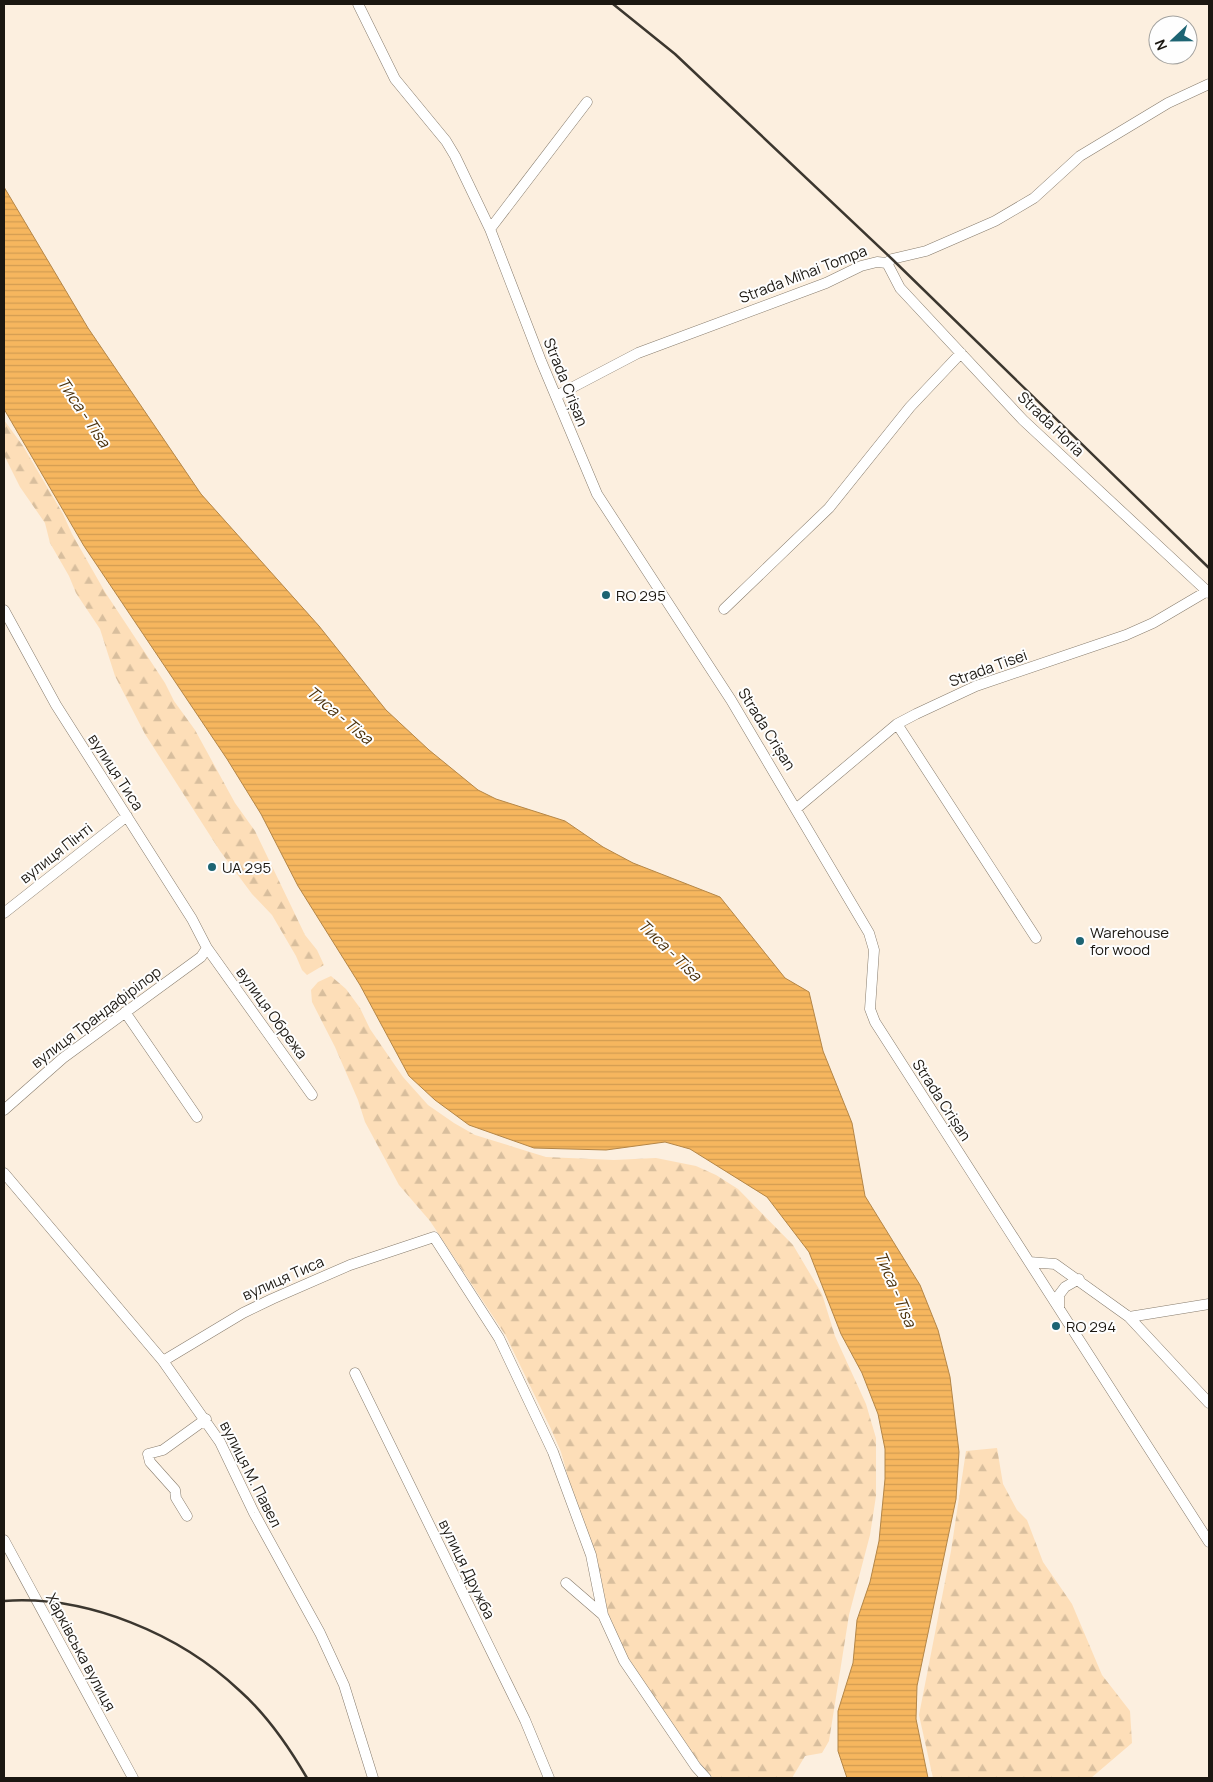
<svg xmlns="http://www.w3.org/2000/svg" width="1213" height="1782" viewBox="0 0 1213 1782" font-family="Manrope,sans-serif">
	<style>
		.forest { fill: url(#forest-firs) }
		.water { fill: url(#water-rules); stroke: #b48647 }
		.lines { fill: none; stroke-linecap: round; stroke-linejoin: round }
		.minor-casing { stroke: #877c6d; stroke-width: 11 }
		.minor { stroke: #fff; stroke-width: 10 }
		.rail { stroke: #3c372f; stroke-width: 2.5 }
		.poi-dot { fill: #1d6473; stroke: #fefefe; stroke-width: 2 }
		.labels { text-anchor: middle; dominant-baseline: central; stroke-width: 4; stroke-linejoin: round; paint-order: stroke }
		.street-label { font-size: 15px; fill: #1b1711; stroke: #fefefe }
		.poi-label { font-size: 15px; fill: #1b1711; stroke: #fefefe; text-anchor: start }
		.water-label { font-size: 16px; font-style: italic; fill: #4b310b; stroke: #fefefe }
	</style>
	<defs>
		<pattern id="forest-firs" width="22" height="20" patternUnits="userSpaceOnUse" patternTransform="scale(1.25)"><rect width="22" height="20" fill="#fddeb8"/><path d="M5 1l3.5 6h-7zM16 11l3.5 6h-7z" fill="#d8be9d"/></pattern>
		<pattern id="water-rules" width="6" height="5" patternUnits="userSpaceOnUse" patternTransform="scale(1.25)"><rect width="6" height="5" fill="#f6b65e"/><path d="M0 2.5h6" fill="none" stroke="#d29c51"/></pattern>
	</defs>
	<rect width="100%" height="100%" fill="#fcefdf"/>
	<path class="forest" d="M 4,420 L 23,446 L 63,514 L 72,534 L 105,592 L 165,683 L 174,701 L 195,730 L 235,803 L 255,831 L 305,935 L 317,950 L 324,965 L 307,975 L 302,970 L 296,956 L 272,915 L 252,894 L 220,851 L 145,734 L 115,676 L 100,629 L 76,593 L 69,576 L 50,543 L 45,523 L 20,487 L 4,455 Z
		M 331,976 L 346,989 L 360,1008 L 370,1029 L 403,1077 L 428,1105 L 454,1123 L 475,1135 L 546,1157 L 614,1160 L 656,1158 L 696,1166 L 716,1175 L 738,1189 L 793,1245 L 822,1294 L 835,1336 L 866,1404 L 876,1438 L 876,1496 L 870,1535 L 849,1615 L 829,1741 L 822,1753 L 805,1756 L 792,1778 L 713,1778 L 699,1762 L 629,1660 L 604,1605 L 561,1452 L 551,1429 L 506,1336 L 430,1221 L 399,1185 L 365,1122 L 358,1100 L 335,1047 L 312,1002 L 311,990 L 318,982 Z
		M 997,1448 L 1003,1484 L 1017,1510 L 1027,1520 L 1043,1562 L 1072,1604 L 1102,1675 L 1130,1711 L 1132,1743 L 1091,1778 L 933,1778 L 919,1715 L 951,1551 L 966,1451 Z"/>
	<path class="water" d="M 4,187 L 88,328 L 201,494 L 319,626 L 386,710 L 429,750 L 478,790 L 496,799 L 565,821 L 603,847 L 633,863 L 720,897 L 785,978 L 809,992 L 823,1051 L 852,1123 L 865,1196 L 920,1285 L 938,1330 L 950,1377 L 959,1452 L 956,1499 L 917,1686 L 916,1719 L 928,1778 L 847,1778 L 838,1751 L 838,1711 L 853,1663 L 857,1620 L 870,1582 L 879,1541 L 885,1479 L 885,1449 L 878,1414 L 862,1373 L 841,1334 L 809,1252 L 767,1197 L 690,1149 L 665,1142 L 606,1150 L 534,1148 L 469,1125 L 435,1100 L 409,1076 L 360,985 L 298,886 L 261,814 L 227,759 L 84,546 L 4,409 Z"/>
	<g class="lines">
		<g class="minor-casing">
			<path id="minor" d="M 358,4 L 395,79 L 446,141 L 455,156 L 490,229 L 541,361 L 597,494 L 731,700 L 869,933 L 874,950 L 870,1009 L 875,1022 L 1209,1542
				M 490,229 L 587,102
				M 887,263 L 900,288 L 1023,420 L 1209,593
				M 556,396 L 638,353 L 826,283 L 861,266 L 877,262 L 887,263 L 892,259 L 926,251 L 995,221 L 1034,198 L 1080,156 L 1168,103 L 1209,84
				M 724,609 L 829,508 L 910,407 L 961,353
				M 4,610 L 56,705 L 192,919 L 207,948 L 312,1095
				M 897,724 L 1036,938
				M 797,808 L 897,724 L 916,714 L 976,686 L 1126,635 L 1153,623 L 1209,590
				M 4,913 L 127,816
				M 125,1012 L 197,1117
				M 4,1110 L 63,1058 L 201,957 L 207,948
				M 4,1173 L 163,1361 L 220,1442 L 254,1513 L 320,1633 L 344,1685 L 373,1778
				M 1029,1262 L 1055,1264 L 1129,1317 L 1209,1403
				M 1059,1308 L 1059,1295 L 1065,1287 L 1079,1279
				M 1129,1317 L 1209,1304
				M 163,1361 L 243,1313 L 272,1299 L 350,1265 L 434,1237 L 499,1338 L 553,1452 L 591,1555 L 603,1615 L 624,1661 L 696,1767 L 706,1778
				M 355,1373 L 525,1720 L 549,1778
				M 187,1516 L 176,1498 L 175,1490 L 150,1462 L 148,1454 L 163,1450 L 206,1419
				M 4,1540 L 133,1778
				M 566,1583 L 603,1615"/>
		</g>
		<use href="#minor" class="minor"/>
		<path class="rail" d="M 613,4 L 675,54 L 892,259 L 1209,568
			M 4,1601 C 87,1595 180,1634 240,1691 C 267,1715 289,1747 307,1778"/>
	</g>
	<g class="poi-dot">
		<circle cx="606" cy="595" r="5"/>
		<circle cx="212" cy="867" r="5"/>
		<circle cx="1080" cy="941" r="5"/>
		<circle cx="1056" cy="1326" r="5"/>
	</g>
	<g class="labels">
		<g class="street-label">
			<text transform="translate(803 274) rotate(-21)">Strada Mihai Tompa</text>
			<text transform="translate(566 382) rotate(68)">Strada Crișan</text>
			<text transform="translate(1051 424) rotate(44)">Strada Horia</text>
			<text transform="translate(988 668) rotate(-20)">Strada Tisei</text>
			<text transform="translate(767 729) rotate(58)">Strada Crișan</text>
			<text transform="translate(116 772) rotate(57)">вулиця Тиса</text>
			<text transform="translate(56 853) rotate(-38)">вулиця Пінті</text>
			<text transform="translate(272 1013) rotate(54)">вулиця Обрежа</text>
			<text transform="translate(96 1017) rotate(-37)">вулиця Трандафірілор</text>
			<text transform="translate(942 1100) rotate(57)">Strada Crișan</text>
			<text transform="translate(283 1278) rotate(-24)">вулиця Тиса</text>
			<text transform="translate(251 1474) rotate(63)">вулиця М. Павел</text>
			<text transform="translate(467 1569) rotate(64)">вулиця Дружба</text>
			<text transform="translate(81 1652) rotate(62)">Харківська вулиця</text>
		</g>
		<g class="poi-label">
			<text x="616" y="595">RO 295</text>
			<text x="222" y="867">UA 295</text>
			<text x="1090" y="932">Warehouse<tspan x="1090" dy="17">for wood</tspan></text>
			<text x="1066" y="1326">RO 294</text>
		</g>
		<g class="water-label">
			<text transform="translate(84 412) rotate(56)">Тиса - Tisa</text>
			<text transform="translate(340 715) rotate(40)">Тиса - Tisa</text>
			<text transform="translate(670 950) rotate(44)">Тиса - Tisa</text>
			<text transform="translate(896 1289) rotate(67)">Тиса - Tisa</text>
		</g>
	</g>
	<rect width="1213" height="1782" fill="none" stroke="#1b1711" stroke-width="10"/>
	<g transform="translate(1173 40) rotate(248)"><circle r="24" fill="#fefefe" stroke="#a3a29f"/>
	<path d="M0-4L9 19L0 12L-9 19Z" fill="#1d6473"/>
	<text y="-8" font-size="14" font-weight="bold" text-anchor="middle" fill="#1b1711">N</text>
	</g>
</svg>
